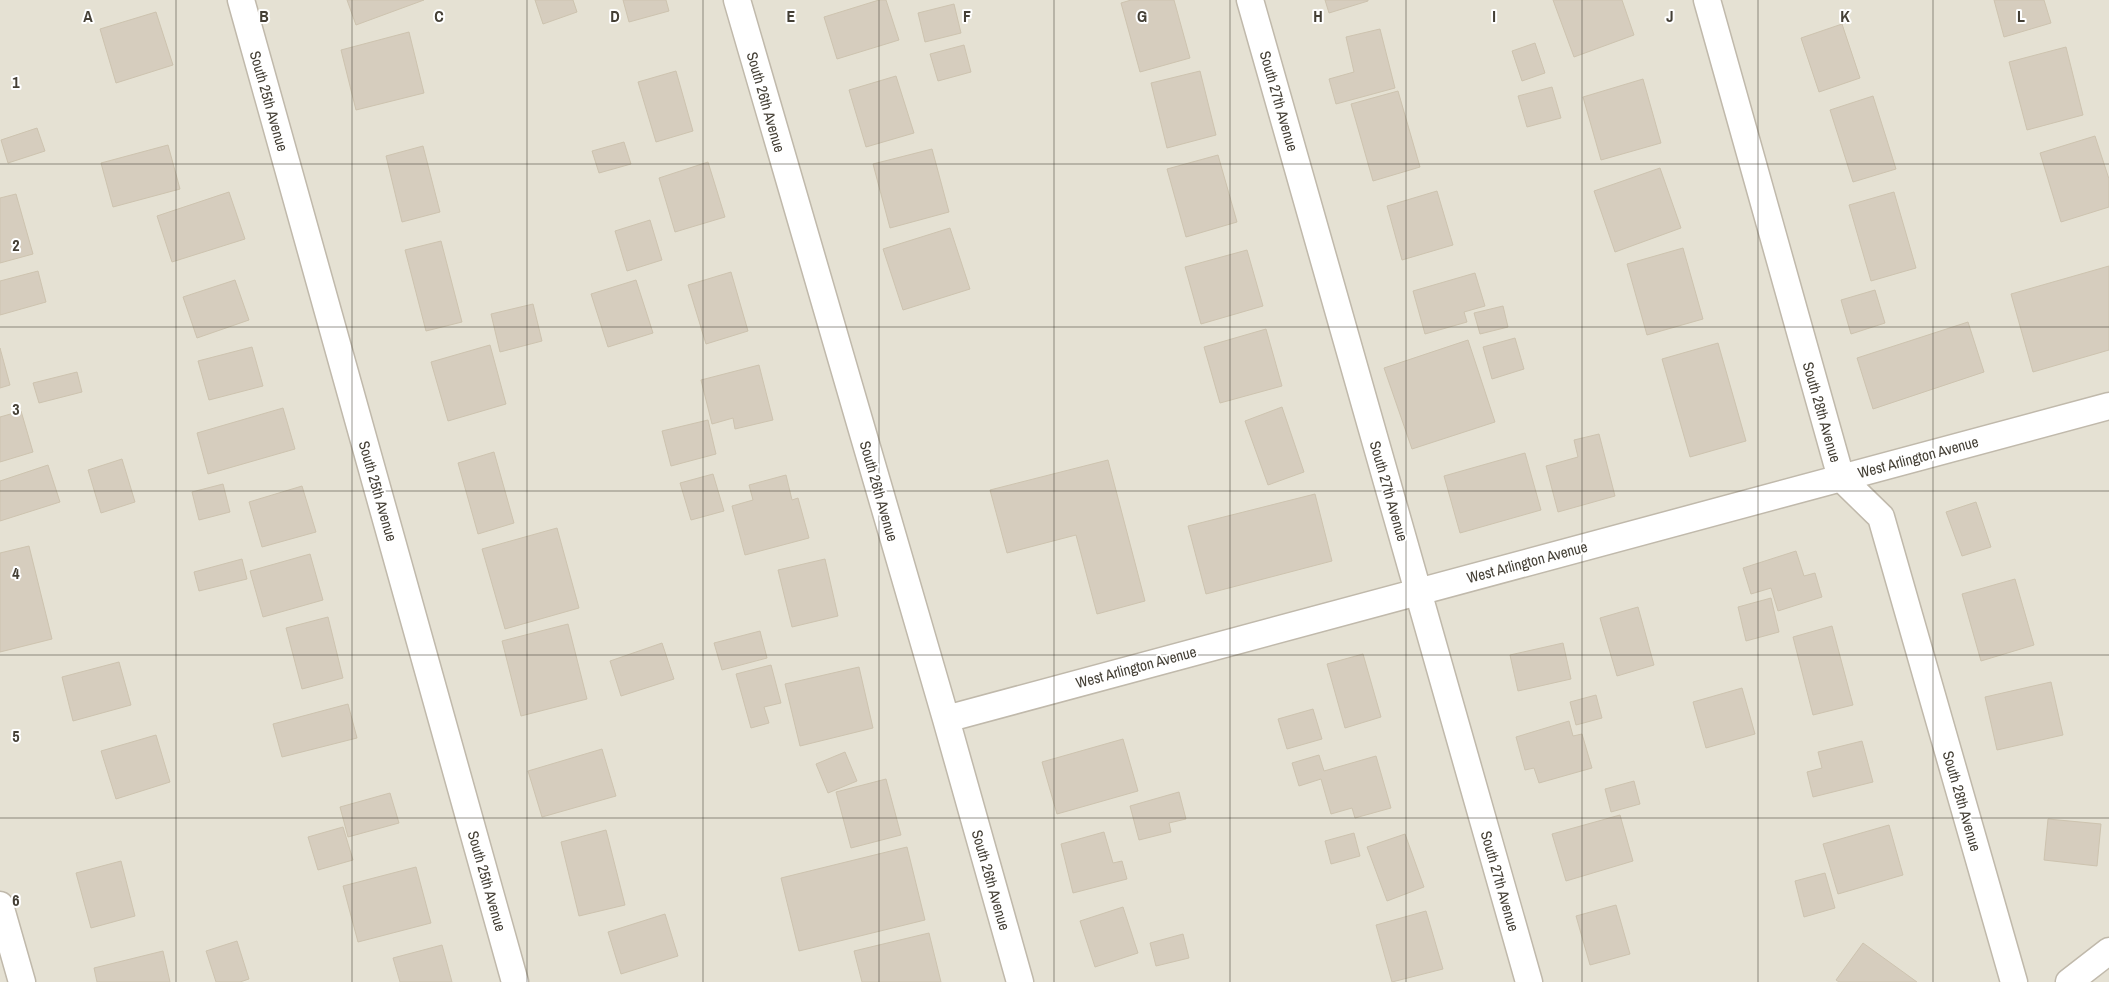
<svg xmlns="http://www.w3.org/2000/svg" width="2109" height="982" viewBox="0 0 2109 982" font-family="'Archivo Narrow',sans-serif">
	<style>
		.residential { fill: #e5e1d3 }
		.building { fill: #d6cdbe; stroke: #cdc3af }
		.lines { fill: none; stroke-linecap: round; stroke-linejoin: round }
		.street-casing { stroke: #c0b9ab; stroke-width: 29 }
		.street { stroke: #fff; stroke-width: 26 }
		.grid { fill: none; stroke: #443f35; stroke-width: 1; stroke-opacity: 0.55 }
		.labels { text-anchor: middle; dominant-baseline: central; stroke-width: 4; stroke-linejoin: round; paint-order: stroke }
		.street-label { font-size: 15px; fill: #443f35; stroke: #fff }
		.grid-label { font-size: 16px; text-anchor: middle; font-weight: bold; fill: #443f35; stroke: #fff; stroke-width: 4; stroke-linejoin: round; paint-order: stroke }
	</style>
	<rect width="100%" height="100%" fill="#f2eee5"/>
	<path class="residential" d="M 0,0 L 2109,0 L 2109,982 L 0,982 Z"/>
	<path class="building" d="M 347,0 L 424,0 L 356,25 Z
		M 535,0 L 573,0 L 577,12 L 543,24 Z
		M 623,0 L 666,0 L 669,11 L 629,22 Z
		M 879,0 L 886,0 L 899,40 L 837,59 L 824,17 Z
		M 1131,0 L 1174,0 L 1190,58 L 1140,72 L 1121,3 Z
		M 1325,0 L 1368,0 L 1368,1 L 1329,13 Z
		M 1553,0 L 1622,0 L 1634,35 L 1574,57 Z
		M 1994,0 L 2044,0 L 2051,23 L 2004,37 Z
		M 954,4 L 961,33 L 925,42 L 918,13 Z
		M 156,12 L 173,65 L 116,83 L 100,29 Z
		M 1842,24 L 1860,78 L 1819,92 L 1801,38 Z
		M 1380,29 L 1395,88 L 1336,104 L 1329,79 L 1354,72 L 1346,37 Z
		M 409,32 L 424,93 L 356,110 L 341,50 Z
		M 1535,43 L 1545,73 L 1522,81 L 1512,51 Z
		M 964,45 L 971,72 L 938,81 L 930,54 Z
		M 2066,47 L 2083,115 L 2027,130 L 2009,62 Z
		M 676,71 L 693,131 L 656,142 L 638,82 Z
		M 1200,71 L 1216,135 L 1167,148 L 1151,83 Z
		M 896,76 L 914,133 L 866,147 L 849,90 Z
		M 1643,79 L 1661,143 L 1601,160 L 1583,97 Z
		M 1552,87 L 1561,118 L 1527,127 L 1518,96 Z
		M 1398,91 L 1420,167 L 1373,181 L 1351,104 Z
		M 1873,96 L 1896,169 L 1853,182 L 1830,110 Z
		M 37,128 L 45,151 L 8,163 L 1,140 Z
		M 2095,136 L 2109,179 L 2109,207 L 2061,222 L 2040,153 Z
		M 624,142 L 631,164 L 599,173 L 592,151 Z
		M 168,145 L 180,189 L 113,207 L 101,163 Z
		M 423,146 L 440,212 L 402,222 L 386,156 Z
		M 932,149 L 949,212 L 890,228 L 873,164 Z
		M 1218,155 L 1237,222 L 1186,237 L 1167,169 Z
		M 708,162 L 725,217 L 675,232 L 659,178 Z
		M 1660,168 L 1681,228 L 1615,252 L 1594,191 Z
		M 1437,191 L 1453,245 L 1402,260 L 1387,206 Z
		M 229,192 L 245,239 L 172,262 L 157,216 Z
		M 1894,192 L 1916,268 L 1871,281 L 1849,205 Z
		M 16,194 L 33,254 L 0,263 L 0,198 Z
		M 650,220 L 662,260 L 627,271 L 615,231 Z
		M 950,228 L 970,289 L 903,310 L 883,249 Z
		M 441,241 L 462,322 L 426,331 L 405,250 Z
		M 1683,248 L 1703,319 L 1647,335 L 1627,264 Z
		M 1247,250 L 1263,306 L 1201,324 L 1185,267 Z
		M 2109,266 L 2109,350 L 2033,372 L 2011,294 Z
		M 38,271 L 46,302 L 0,315 L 0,281 Z
		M 731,272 L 748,331 L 706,344 L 688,285 Z
		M 1475,273 L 1485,306 L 1464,312 L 1467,322 L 1425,334 L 1413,291 Z
		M 235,280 L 249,320 L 197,338 L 183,297 Z
		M 636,280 L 653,333 L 608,347 L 591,294 Z
		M 1875,290 L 1885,323 L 1851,334 L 1841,300 Z
		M 533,304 L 542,341 L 500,352 L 491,314 Z
		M 1503,306 L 1508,327 L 1480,334 L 1474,313 Z
		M 1968,322 L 1984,372 L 1873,409 L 1857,358 Z
		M 1266,329 L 1282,386 L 1220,403 L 1204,347 Z
		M 1515,338 L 1524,369 L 1492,379 L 1483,347 Z
		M 1468,340 L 1495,422 L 1412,449 L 1384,368 Z
		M 1718,343 L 1746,441 L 1690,457 L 1662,359 Z
		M 490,345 L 506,404 L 448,421 L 431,362 Z
		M 252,347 L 263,386 L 209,400 L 198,361 Z
		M 0,348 L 10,385 L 0,388 Z
		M 759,365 L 773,420 L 735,429 L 733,418 L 712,424 L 701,380 Z
		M 77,372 L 82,392 L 39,403 L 33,383 Z
		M 1282,407 L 1304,472 L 1268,485 L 1245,421 Z
		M 283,408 L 295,449 L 208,474 L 197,433 Z
		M 21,411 L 33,452 L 0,462 L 0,417 Z
		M 708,420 L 716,454 L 671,466 L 662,431 Z
		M 1599,434 L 1615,496 L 1558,512 L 1546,466 L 1578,457 L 1574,440 Z
		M 494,452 L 514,523 L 478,534 L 458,463 Z
		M 1525,453 L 1541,510 L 1460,533 L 1444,476 Z
		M 122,459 L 135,502 L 101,513 L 88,470 Z
		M 1108,460 L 1145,601 L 1097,614 L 1076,535 L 1007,553 L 990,490 Z
		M 48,465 L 60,502 L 0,521 L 0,481 Z
		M 713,474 L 724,511 L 691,520 L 680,483 Z
		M 786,475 L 792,500 L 798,498 L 809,538 L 745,555 L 732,506 L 753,500 L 749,485 Z
		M 223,484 L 230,512 L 199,520 L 192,492 Z
		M 302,486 L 316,532 L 262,547 L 249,502 Z
		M 1315,494 L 1332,561 L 1206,594 L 1188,526 Z
		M 1976,502 L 1991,547 L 1962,556 L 1946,512 Z
		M 557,528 L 579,608 L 505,629 L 482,549 Z
		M 29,546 L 52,639 L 0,652 L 0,553 Z
		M 1796,551 L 1804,576 L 1815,573 L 1822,597 L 1778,611 L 1771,588 L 1751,594 L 1743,568 Z
		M 310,554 L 323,600 L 263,617 L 250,571 Z
		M 242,559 L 247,579 L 199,591 L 194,572 Z
		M 825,559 L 838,616 L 792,627 L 778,570 Z
		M 2015,579 L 2034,645 L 1981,661 L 1962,594 Z
		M 1771,598 L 1779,632 L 1746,641 L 1738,607 Z
		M 1638,607 L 1654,665 L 1617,676 L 1600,618 Z
		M 328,617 L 343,678 L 302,689 L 286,628 Z
		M 568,624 L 587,699 L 521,716 L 502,641 Z
		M 1832,626 L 1853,705 L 1813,715 L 1793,637 Z
		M 760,631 L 767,658 L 722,670 L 714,643 Z
		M 662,643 L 674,679 L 621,696 L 610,661 Z
		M 1563,643 L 1571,679 L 1518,691 L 1510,655 Z
		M 1363,654 L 1381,717 L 1345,728 L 1327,664 Z
		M 119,662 L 131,705 L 73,721 L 62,677 Z
		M 771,665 L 781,703 L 764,707 L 769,723 L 751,728 L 736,674 Z
		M 859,667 L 873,728 L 800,746 L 785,684 Z
		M 2051,682 L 2063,735 L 1997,750 L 1985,697 Z
		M 1742,688 L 1755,734 L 1706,748 L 1693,702 Z
		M 1596,695 L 1602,718 L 1576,725 L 1570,702 Z
		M 348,704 L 357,738 L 282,757 L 273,724 Z
		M 1313,709 L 1322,739 L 1287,749 L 1278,719 Z
		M 1569,721 L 1573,736 L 1582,734 L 1592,768 L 1539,783 L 1534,768 L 1525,770 L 1516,737 Z
		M 156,735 L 170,782 L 116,799 L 101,751 Z
		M 1123,739 L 1138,791 L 1057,814 L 1042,762 Z
		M 1862,741 L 1873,782 L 1813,797 L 1807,772 L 1822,768 L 1818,752 Z
		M 602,749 L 616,796 L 542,817 L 528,771 Z
		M 845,752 L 857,781 L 828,793 L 816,764 Z
		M 1319,755 L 1324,771 L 1376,756 L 1391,808 L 1355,818 L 1352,808 L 1331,814 L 1321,779 L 1299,786 L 1292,763 Z
		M 886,779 L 901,835 L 851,848 L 836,792 Z
		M 1634,781 L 1640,804 L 1611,812 L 1605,789 Z
		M 1179,792 L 1186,819 L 1169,823 L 1171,832 L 1139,840 L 1130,806 Z
		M 390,793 L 399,823 L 348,837 L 340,807 Z
		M 1620,815 L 1633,861 L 1566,881 L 1552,834 Z
		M 2048,819 L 2101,824 L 2097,866 L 2044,860 Z
		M 1889,825 L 1903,875 L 1838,894 L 1823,844 Z
		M 343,827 L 353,860 L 318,870 L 308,837 Z
		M 606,830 L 625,905 L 579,916 L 561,842 Z
		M 1104,832 L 1113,863 L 1122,861 L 1127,879 L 1073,893 L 1061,844 Z
		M 1354,833 L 1360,856 L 1331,864 L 1325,841 Z
		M 1405,834 L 1424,887 L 1387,901 L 1367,847 Z
		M 907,847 L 925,920 L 799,951 L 781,878 Z
		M 121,861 L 135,916 L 91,928 L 76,873 Z
		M 416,867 L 431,923 L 358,942 L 343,886 Z
		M 1825,873 L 1835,908 L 1804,917 L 1795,881 Z
		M 1616,905 L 1630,954 L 1590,965 L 1576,916 Z
		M 1123,907 L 1138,953 L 1095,967 L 1080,921 Z
		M 1426,911 L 1443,969 L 1392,982 L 1376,925 Z
		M 665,914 L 678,956 L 621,974 L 608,932 Z
		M 929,933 L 941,982 L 862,982 L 854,951 Z
		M 1183,934 L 1189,958 L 1156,966 L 1150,943 Z
		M 237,941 L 249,979 L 240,982 L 216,982 L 206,951 Z
		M 1863,943 L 1917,982 L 1839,982 L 1836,980 Z
		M 442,945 L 452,982 L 400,982 L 393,958 Z
		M 163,951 L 170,982 L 97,982 L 94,968 Z"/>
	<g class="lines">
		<g class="street-casing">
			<path id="street" d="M 241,0 L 515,982
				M 737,0 L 946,719 L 1020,982
				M 1250,0 L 1529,982
				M 1707,0 L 1841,478 L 1881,517 L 2014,982
				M 946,719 L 2109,406
				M 0,905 L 22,982
				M 2069,982 L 2109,951"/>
		</g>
		<use href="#street" class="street"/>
	</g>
	<path class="grid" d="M 176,0 L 176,982M 352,0 L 352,982M 527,0 L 527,982M 703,0 L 703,982M 879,0 L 879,982M 1054,0 L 1054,982M 1230,0 L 1230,982M 1406,0 L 1406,982M 1582,0 L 1582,982M 1758,0 L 1758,982M 1933,0 L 1933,982M 0,164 L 2109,164M 0,327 L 2109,327M 0,491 L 2109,491M 0,655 L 2109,655M 0,818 L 2109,818"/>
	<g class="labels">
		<g class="street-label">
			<text transform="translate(269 101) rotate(74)">South 25th Avenue</text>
			<text transform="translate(1279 101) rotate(74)">South 27th Avenue</text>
			<text transform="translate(766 102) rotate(74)">South 26th Avenue</text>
			<text transform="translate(1822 412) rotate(74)">South 28th Avenue</text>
			<text transform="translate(1918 457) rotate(-15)">West Arlington Avenue</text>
			<text transform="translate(378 491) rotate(74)">South 25th Avenue</text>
			<text transform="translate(879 491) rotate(74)">South 26th Avenue</text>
			<text transform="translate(1389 491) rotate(74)">South 27th Avenue</text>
			<text transform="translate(1527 562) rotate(-15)">West Arlington Avenue</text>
			<text transform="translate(1136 667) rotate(-15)">West Arlington Avenue</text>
			<text transform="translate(1962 801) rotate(74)">South 28th Avenue</text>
			<text transform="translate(991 880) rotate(74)">South 26th Avenue</text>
			<text transform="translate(487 881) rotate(74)">South 25th Avenue</text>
			<text transform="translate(1500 881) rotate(74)">South 27th Avenue</text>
		</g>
	</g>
	<g class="grid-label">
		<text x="88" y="22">A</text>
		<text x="264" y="22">B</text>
		<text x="439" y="22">C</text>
		<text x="615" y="22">D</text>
		<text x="791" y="22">E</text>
		<text x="967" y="22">F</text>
		<text x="1142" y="22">G</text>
		<text x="1318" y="22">H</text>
		<text x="1494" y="22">I</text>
		<text x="1670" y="22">J</text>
		<text x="1845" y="22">K</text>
		<text x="2021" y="22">L</text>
		<text x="16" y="88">1</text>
		<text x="16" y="251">2</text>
		<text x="16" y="415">3</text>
		<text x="16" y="579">4</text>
		<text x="16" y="742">5</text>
		<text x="16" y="906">6</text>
	</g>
</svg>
